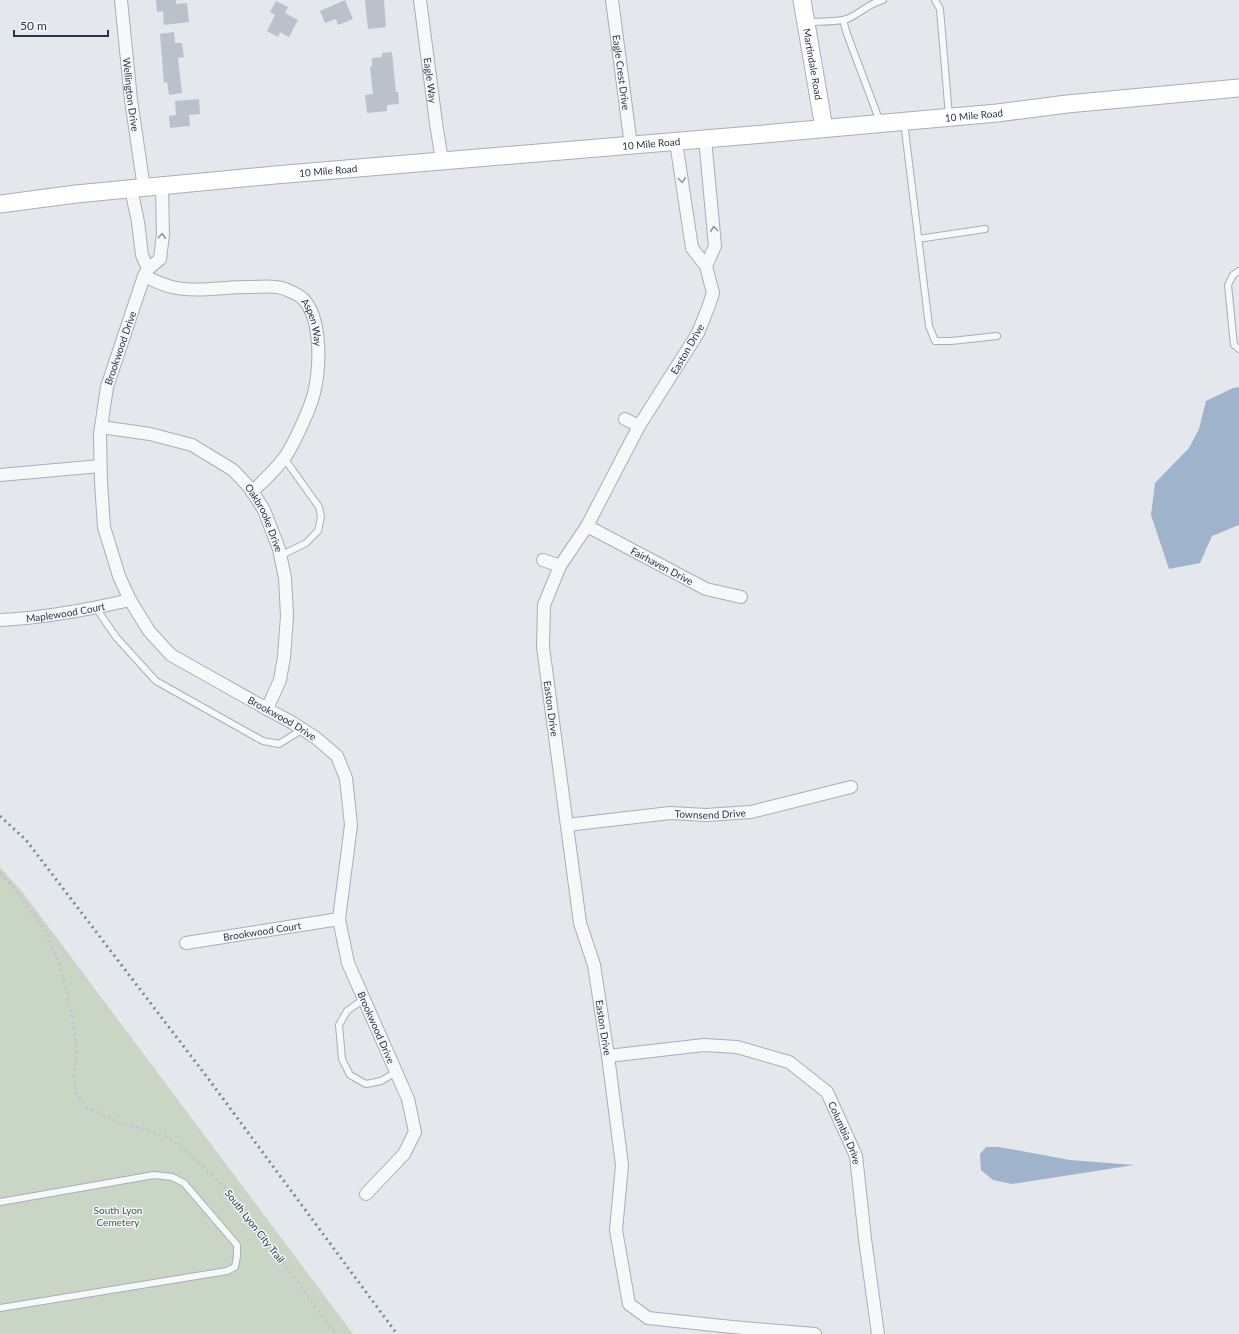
<svg xmlns="http://www.w3.org/2000/svg" width="1239" height="1334" viewBox="0 0 1239 1334" font-family="Lato,sans-serif">
	<style>
		.green { fill: #c9d6c5 }
		.water { fill: #9fb4cc }
		.building { fill: #bbc0ca }
		.lines { fill: none; stroke-linecap: round; stroke-linejoin: round }
		.lane-casing { stroke: #a9aeb7; stroke-width: 8 }
		.street-casing { stroke: #a9aeb7; stroke-width: 14 }
		.secondary-casing { stroke: #a9aeb7; stroke-width: 19 }
		.path { stroke: #c2c5cb; stroke-width: 2.5; stroke-dasharray: 3 3; stroke-linecap: butt }
		.lane { stroke: #f7f8fa; stroke-width: 6 }
		.street { stroke: #f7f8fa; stroke-width: 12 }
		.secondary { stroke: #fff; stroke-width: 17 }
		.rail { stroke: #7d8696; stroke-width: 3; stroke-dasharray: 2 4; stroke-linecap: butt }
		.oneway { stroke: #9196a0 }
		.labels { text-anchor: middle; dominant-baseline: central; stroke-width: 3; stroke-linejoin: round; paint-order: stroke }
		.street-label { font-size: 10px; fill: #2b3445; stroke: #f4f6f9 }
		.park-label { font-size: 10px; fill: #3f6138; stroke: #f4f6f9 }
	</style>
	<rect width="100%" height="100%" fill="#e4e7ec"/>
	<path class="green" d="M 0,867 L 24,894 L 353,1334 L 0,1334 Z"/>
	<path class="water" d="M 1239,387 L 1239,525 L 1212,536 L 1200,563 L 1169,569 L 1151,515 L 1155,483 L 1189,448 L 1199,429 L 1206,401 L 1233,388 Z
		M 986,1147 L 999,1147 L 1070,1160 L 1134,1165 L 1012,1184 L 993,1180 L 981,1170 L 980,1154 Z"/>
	<path class="building" d="M 156,0 L 176,0 L 176,4 L 187,3 L 189,22 L 164,25 L 163,11 L 157,12 Z
		M 345,0 L 353,19 L 338,25 L 336,19 L 325,23 L 320,11 Z
		M 365,0 L 384,0 L 386,27 L 368,29 Z
		M 276,1 L 288,7 L 285,13 L 298,20 L 289,37 L 280,32 L 278,37 L 267,31 L 275,15 L 270,12 Z
		M 174,32 L 175,43 L 182,43 L 184,57 L 178,58 L 182,93 L 169,95 L 167,82 L 164,83 L 160,34 Z
		M 392,52 L 396,92 L 398,92 L 399,104 L 387,105 L 387,111 L 367,113 L 365,95 L 373,94 L 370,67 L 372,66 L 372,58 L 382,57 L 382,53 Z
		M 199,99 L 200,114 L 189,115 L 190,126 L 170,128 L 169,116 L 176,115 L 175,101 Z"/>
	<g class="lines">
		<g class="lane-casing">
			<path id="lane" d="M 935,0 L 940,9 L 949,116
				M 843,20 L 847,34 L 880,122
				M 807,22 C 819,21 838,23 849,18 C 861,13 869,3 883,0
				M 904,122 L 929,326 L 935,341 L 951,341 L 997,336
				M 918,239 L 985,229
				M 1239,271 L 1233,275 L 1228,285 L 1234,345 L 1239,349
				M 280,556 L 306,543 L 318,531 L 321,517 L 319,507 L 284,458
				M 96,608 L 116,637 L 156,681 L 263,741 L 279,744 L 303,729
				M 364,999 L 347,1011 L 339,1025 L 342,1059 L 350,1075 L 366,1084 L 381,1081 L 396,1072
				M 0,1202 L 154,1175 L 172,1177 L 184,1183 L 237,1245 L 237,1256 L 235,1267 L 227,1271 L 0,1308"/>
		</g>
		<g class="street-casing">
			<g id="street">
				<path id="s1" d="M 121,0 L 131,100 L 144,188"/>
				<path id="s2" d="M 420,0 L 436,123 L 442,161"/>
				<path id="s3" d="M 612,0 L 631,146"/>
				<path d="M 705,139 L 715,246 L 706,266"/>
				<path id="s4" d="M 676,142 L 692,248 L 706,266 L 713,293 L 708,308 L 698,333 L 639,426 L 587,526 L 560,566 L 544,605 L 543,647 L 580,923 L 594,965 L 608,1056 L 622,1165 L 616,1230 L 629,1304 L 648,1318 L 732,1327 L 815,1334"/>
				<path id="s5" d="M 162,186 L 163,234 L 160,259 L 148,269 L 144,276 L 107,387 L 100,434 L 101,482 L 104,527 L 119,576 L 130,600 L 149,631 L 171,655 L 267,709 L 293,723 L 316,738 L 337,756 L 346,778 L 351,825 L 339,919 L 348,963 L 408,1099 L 415,1132 L 404,1154 L 366,1194"/>
				<path d="M 131,189 L 138,222 L 142,255 L 148,269"/>
				<path id="s6" d="M 144,276 C 153,280 163,285 172,287 C 198,293 226,286 251,287 C 262,287 274,285 285,289 C 290,291 302,296 305,301 C 322,322 320,368 314,393 C 311,407 295,441 287,454 C 278,468 264,480 252,492"/>
				<path d="M 625,419 L 639,426"/>
				<path id="s7" d="M 101,427 L 150,434 L 192,445 L 233,470 L 250,488 L 264,510 L 279,549 L 285,578 L 287,616 L 284,657 L 280,680 L 267,709"/>
				<path d="M 0,475 L 100,466"/>
				<path id="s8" d="M 587,526 L 706,589 L 741,597"/>
				<path d="M 543,560 L 560,566"/>
				<path id="s9" d="M 0,620 C 44,618 87,610 130,600"/>
				<path id="s10" d="M 567,825 L 670,813 L 706,815 L 751,812 L 851,787"/>
				<path id="s11" d="M 186,943 L 339,919"/>
				<path id="s12" d="M 608,1056 L 704,1045 L 737,1047 L 789,1062 L 827,1092 L 856,1156 L 865,1239 L 878,1334"/>
			</g>
		</g>
		<g class="secondary-casing">
			<g id="secondary">
				<path id="s13" d="M 802,0 L 824,128"/>
				<path id="s14" d="M 0,204 L 76,194 L 275,175 L 752,135 L 997,113 L 1067,104 L 1239,88"/>
			</g>
		</g>
		<path class="path" d="M 0,873 L 15,889 L 48,935 L 62,973 L 73,1021 L 77,1053 L 74,1072 L 75,1092 L 88,1108 L 118,1122 L 149,1130 L 172,1140 L 194,1158 L 234,1196 L 336,1334"/>
		<use href="#lane" class="lane"/>
		<use href="#street" class="street"/>
		<use href="#secondary" class="secondary"/>
		<path class="rail" d="M 0,816 L 26,840 L 207,1077 L 397,1334"/>
	</g>
	<defs><path id="oneway-chevron" d="M-2-3.5L2.5 0L-2 3.5" fill="none" stroke-width="1.6" stroke-linecap="round" stroke-linejoin="round"/></defs>
	<g class="oneway">
		<use href="#oneway-chevron" transform="translate(682 180) rotate(82)"/>
		<use href="#oneway-chevron" transform="translate(714 229) rotate(-95)"/>
		<use href="#oneway-chevron" transform="translate(162 236) rotate(-86)"/>
	</g>
	<g class="labels">
		<g class="street-label">
			<text stroke="none"><textPath href="#s13" startOffset="65">Martindale Road</textPath></text>
			<text stroke="none"><textPath href="#s3" startOffset="73">Eagle Crest Drive</textPath></text>
			<text stroke="none"><textPath href="#s2" startOffset="81">Eagle Way</textPath></text>
			<text stroke="none"><textPath href="#s1" startOffset="95">Wellington Drive</textPath></text>
			<text stroke="none"><textPath href="#s14" startOffset="978">10 Mile Road</textPath></text>
			<text stroke="none"><textPath href="#s14" startOffset="654">10 Mile Road</textPath></text>
			<text stroke="none"><textPath href="#s14" startOffset="330">10 Mile Road</textPath></text>
			<text stroke="none"><textPath href="#s6" startOffset="190">Aspen Way</textPath></text>
			<text transform="translate(120 348) rotate(-71)">Brookwood Drive</text>
			<text transform="translate(687 349) rotate(-60)">Easton Drive</text>
			<text stroke="none"><textPath href="#s7" startOffset="199">Oakbrooke Drive</textPath></text>
			<text stroke="none"><textPath href="#s8" startOffset="85">Fairhaven Drive</textPath></text>
			<text stroke="none"><textPath href="#s9" startOffset="66">Maplewood Court</textPath></text>
			<text stroke="none"><textPath href="#s4" startOffset="618">Easton Drive</textPath></text>
			<text stroke="none"><textPath href="#s5" startOffset="629">Brookwood Drive</textPath></text>
			<text stroke="none"><textPath href="#s10" startOffset="144">Townsend Drive</textPath></text>
			<text stroke="none"><textPath href="#s11" startOffset="77">Brookwood Court</textPath></text>
			<text stroke="none"><textPath href="#s5" startOffset="977">Brookwood Drive</textPath></text>
			<text stroke="none"><textPath href="#s4" startOffset="942">Easton Drive</textPath></text>
			<text stroke="none"><textPath href="#s12" startOffset="277">Columbia Drive</textPath></text>
			<text transform="translate(255 1226) rotate(52)">South Lyon City Trail</text>
		</g>
		<g class="park-label">
			<text x="118" y="1210">South Lyon<tspan x="118" dy="12">Cemetery</tspan></text>
		</g>
	</g>
	<path d="M14 30v6h94v-6" fill="none" stroke="#2b3445" stroke-width="2"/>
	<text x="20" y="30" font-size="12" fill="#2b3445" stroke="#f4f6f9" stroke-width="3" paint-order="stroke">50 m</text>
</svg>
